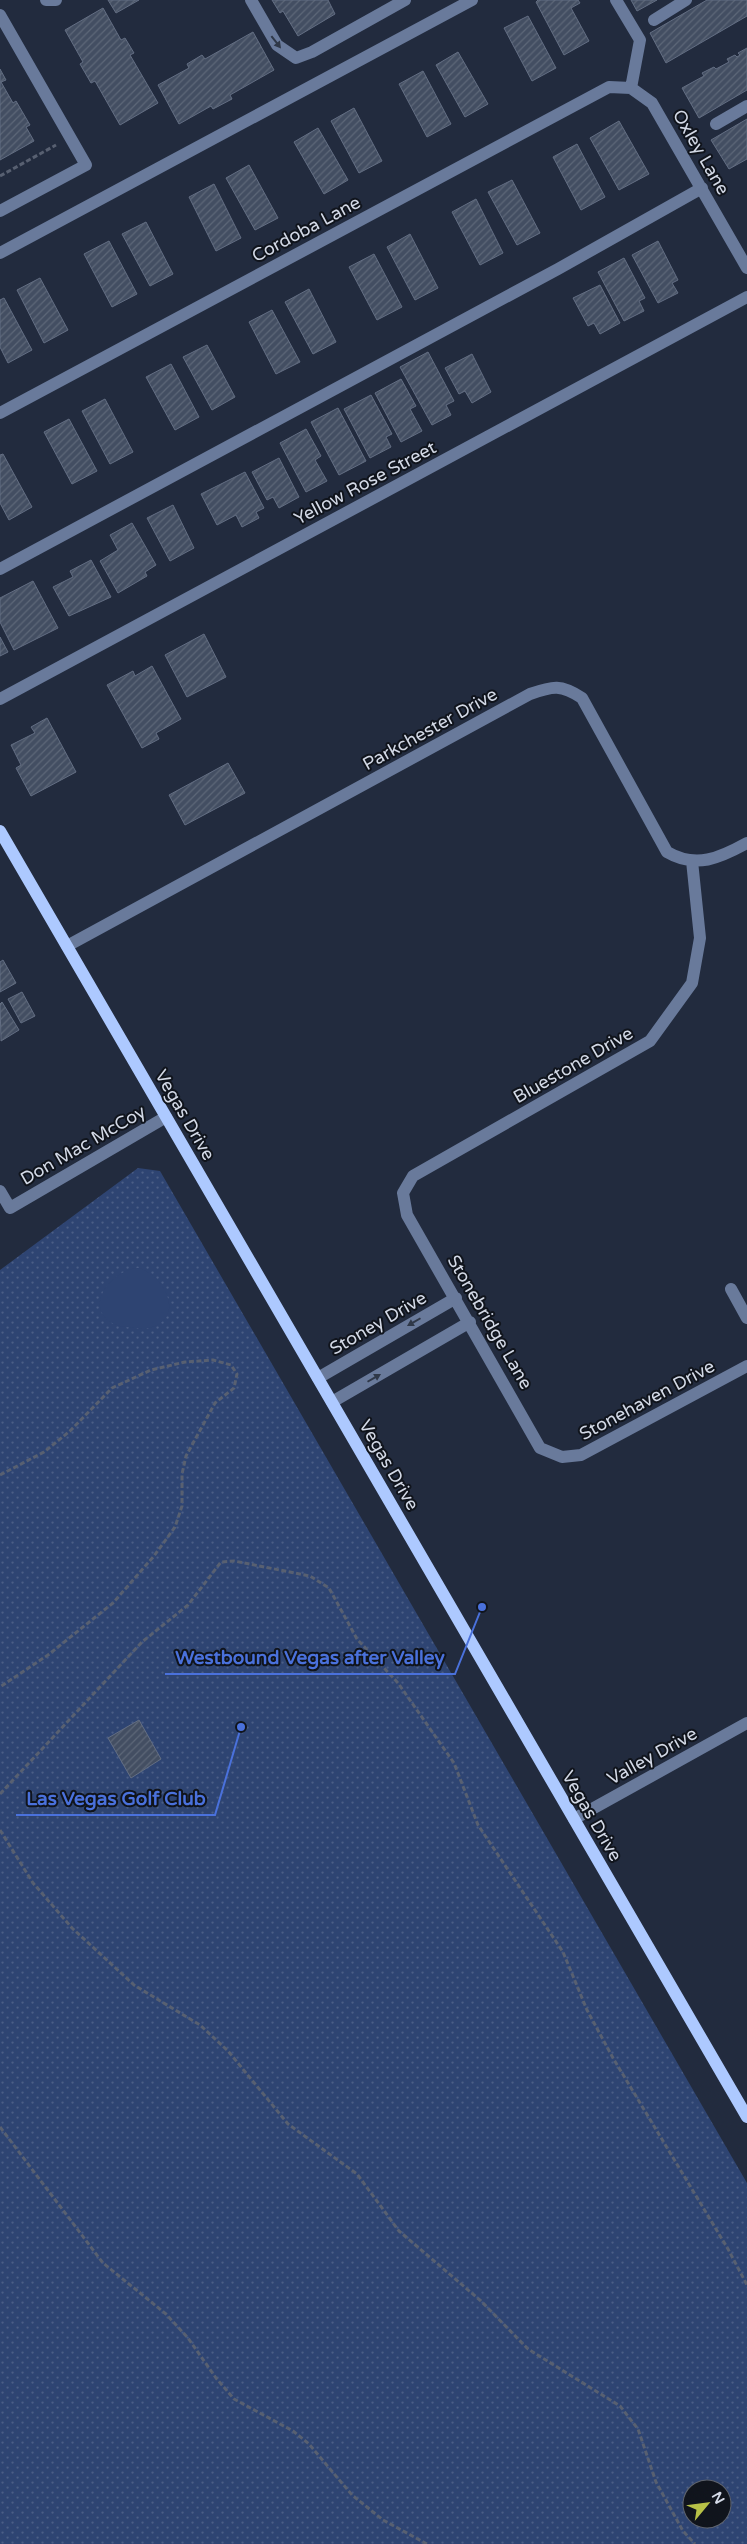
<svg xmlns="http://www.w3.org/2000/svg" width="747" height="2544" viewBox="0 0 747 2544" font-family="'Varela Round',sans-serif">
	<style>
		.green { fill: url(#green-dots); fill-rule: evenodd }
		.pitch { fill: #2e4472 }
		.building { fill: url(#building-hatch); stroke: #636e83 }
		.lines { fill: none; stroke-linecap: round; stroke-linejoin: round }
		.path { stroke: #586071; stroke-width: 3; stroke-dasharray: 5 2.5; stroke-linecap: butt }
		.minor { stroke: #697a9b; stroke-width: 12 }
		.major { stroke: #adc9ff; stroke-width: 12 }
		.oneway { fill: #2f3848 }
		.labels { text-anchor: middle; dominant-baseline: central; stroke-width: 4; stroke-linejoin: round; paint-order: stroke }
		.street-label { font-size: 18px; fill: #d3d9e6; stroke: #10141c }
		.leader { fill: none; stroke: #4a71dc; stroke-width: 2 }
		.callout-dot { fill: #4a71dc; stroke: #10141c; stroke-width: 2 }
		.callout-label { font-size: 19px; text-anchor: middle; font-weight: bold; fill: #4a71dc; stroke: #10141c; stroke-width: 4; stroke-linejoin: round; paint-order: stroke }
	</style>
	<defs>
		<pattern id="green-dots" width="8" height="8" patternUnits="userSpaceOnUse" patternTransform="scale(1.25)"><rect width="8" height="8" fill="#2e4472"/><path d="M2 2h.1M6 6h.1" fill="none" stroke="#4b5e86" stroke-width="1.8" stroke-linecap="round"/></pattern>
		<pattern id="building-hatch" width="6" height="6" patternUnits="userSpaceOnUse" patternTransform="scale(1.25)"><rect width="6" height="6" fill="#434e62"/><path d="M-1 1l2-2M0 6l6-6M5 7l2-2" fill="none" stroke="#5d6778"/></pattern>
	</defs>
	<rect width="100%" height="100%" fill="#222b3e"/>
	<path class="green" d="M 138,1168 L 160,1171 L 747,2183 L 747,2544 L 0,2544 L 0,1270 ZM 692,2489 L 722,2489 L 722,2519 L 692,2519 Z"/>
	<path class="pitch" d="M 138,1268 C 158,1272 183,1307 160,1323 C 151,1329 145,1329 134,1328 C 127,1327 119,1327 112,1323 C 82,1305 114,1269 138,1268 Z"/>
	<path class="building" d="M 108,0 L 139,0 L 116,13 Z
		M 272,0 L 328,0 L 335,14 L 298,36 L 283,11 L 280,13 Z
		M 538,0 L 578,0 L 580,3 L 571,8 L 589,41 L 564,55 L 536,2 Z
		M 631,0 L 657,0 L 637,11 Z
		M 707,0 L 747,0 L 747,16 L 666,63 L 650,33 Z
		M 103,8 L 121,40 L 125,38 L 134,53 L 130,55 L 158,103 L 120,125 L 95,81 L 91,83 L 80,64 L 83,62 L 65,30 Z
		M 528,16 L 556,68 L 532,81 L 504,28 Z
		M 253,32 L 274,70 L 230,95 L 232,99 L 213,109 L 211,106 L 179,124 L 158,85 L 189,68 L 187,64 L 202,55 L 205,59 Z
		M 747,48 L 747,90 L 699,118 L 682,88 L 704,76 L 702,73 L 714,67 L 716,69 L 729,62 L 727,59 L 735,55 L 737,57 L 740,55 L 738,53 Z
		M 458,52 L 488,104 L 465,117 L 436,65 Z
		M 0,69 L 6,80 L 1,82 L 13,103 L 16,101 L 30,125 L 26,127 L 34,141 L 0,160 Z
		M 423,71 L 451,124 L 427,137 L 399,84 Z
		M 354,108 L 382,161 L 359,173 L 331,121 Z
		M 747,119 L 747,159 L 729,169 L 711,140 Z
		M 619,121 L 649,174 L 619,190 L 590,138 Z
		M 318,128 L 348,180 L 324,194 L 294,142 Z
		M 577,144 L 605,197 L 581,210 L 553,157 Z
		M 249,165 L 278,218 L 255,230 L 226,178 Z
		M 512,180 L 540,233 L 517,245 L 488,192 Z
		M 214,184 L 241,238 L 216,251 L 189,197 Z
		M 476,199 L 503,253 L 480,265 L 452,212 Z
		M 146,222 L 173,274 L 150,286 L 122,234 Z
		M 410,234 L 438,288 L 415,300 L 387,247 Z
		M 109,241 L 137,294 L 112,307 L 84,254 Z
		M 658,241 L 678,280 L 672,283 L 678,293 L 658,303 L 632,255 Z
		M 374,254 L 402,307 L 377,320 L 349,267 Z
		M 624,258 L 645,298 L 639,301 L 644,311 L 624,321 L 598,272 Z
		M 40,278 L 68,330 L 44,343 L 17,290 Z
		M 600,285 L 620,323 L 600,334 L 594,323 L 588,326 L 573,298 Z
		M 309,289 L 336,342 L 313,354 L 285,302 Z
		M 4,298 L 32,350 L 8,363 L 0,347 L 0,300 Z
		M 272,310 L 300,362 L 276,374 L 249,322 Z
		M 207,345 L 235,397 L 212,410 L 183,357 Z
		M 428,352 L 454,401 L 446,405 L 451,415 L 432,425 L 400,367 Z
		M 472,354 L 491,392 L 472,403 L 465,391 L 459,394 L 445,368 Z
		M 171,364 L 199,417 L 175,430 L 146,377 Z
		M 401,379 L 416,406 L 410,409 L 422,431 L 401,442 L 375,393 Z
		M 371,395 L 392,434 L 386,437 L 391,447 L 370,458 L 344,409 Z
		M 105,399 L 133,452 L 110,464 L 82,411 Z
		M 338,408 L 366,461 L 339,475 L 311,422 Z
		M 69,419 L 97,471 L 72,484 L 44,432 Z
		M 306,429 L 321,456 L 315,460 L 327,481 L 306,492 L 280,443 Z
		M 3,454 L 32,507 L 9,520 L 0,503 L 0,455 Z
		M 279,458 L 299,497 L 279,508 L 273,497 L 267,500 L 252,472 Z
		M 245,472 L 264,508 L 256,512 L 259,518 L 242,527 L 236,515 L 217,525 L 201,494 Z
		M 173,505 L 194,548 L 170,561 L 147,518 Z
		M 132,523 L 156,565 L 145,572 L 147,576 L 118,593 L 100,561 L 118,550 L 110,535 Z
		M 91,560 L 111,597 L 69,616 L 53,587 L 73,577 L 70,571 Z
		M 33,581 L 58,628 L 14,650 L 0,622 L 0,598 Z
		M 204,634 L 226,677 L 187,697 L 165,655 Z
		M 0,637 L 8,652 L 0,656 Z
		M 152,666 L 181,719 L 156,733 L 159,739 L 142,748 L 107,685 L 133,671 L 135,676 Z
		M 47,718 L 76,772 L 31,796 L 16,768 L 21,765 L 11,745 L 35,733 L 31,727 Z
		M 228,763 L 245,793 L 185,825 L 169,795 Z
		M 3,960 L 16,983 L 0,992 L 0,962 Z
		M 22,992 L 35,1016 L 21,1023 L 8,999 Z
		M 2,1002 L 19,1030 L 1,1041 L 0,1004 Z
		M 139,1720 L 161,1759 L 131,1778 L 108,1738 Z"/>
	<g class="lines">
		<path class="path" d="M 0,176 L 56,145
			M 0,1475 L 44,1452 L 70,1431 L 112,1388 L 151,1370 L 185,1362 L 213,1360 L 231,1365 L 237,1374 L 234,1388 L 215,1403 L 186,1456 L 182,1474 L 182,1506 L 175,1527 L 154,1556 L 113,1603 L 48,1655 L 0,1687
			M 0,1794 L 142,1642 L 188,1605 L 221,1562 L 234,1561 L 310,1576 L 329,1588 L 357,1639 L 398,1683 L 454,1763 L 478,1825 L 563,1952 L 587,2010 L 613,2058 L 728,2249 L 747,2285
			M 0,1830 L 33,1883 L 72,1928 L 134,1985 L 200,2025 L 228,2051 L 288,2124 L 357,2174 L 399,2231 L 481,2301 L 528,2349 L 620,2406 L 638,2429 L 656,2482 L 683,2531 L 695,2544
			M 0,2127 L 103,2263 L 166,2314 L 188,2338 L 216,2378 L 234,2399 L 293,2431 L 309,2444 L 352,2495 L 383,2520 L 427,2544"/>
		<path class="minor" d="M 46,0 L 56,0
			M 251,0 L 277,45 L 296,58 L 312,52 L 405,0
			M 616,0 L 640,40 L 631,88
			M 0,15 L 86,165 L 0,211
			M 654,20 L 686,0
			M 631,88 L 652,103 L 747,268
			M 716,124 L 747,106
			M 0,253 L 472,0
			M 0,413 L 609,87 L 631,88
			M 0,569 L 558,269 L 702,188
			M 0,699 L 747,297
			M 692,861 L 700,938 L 692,983 L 650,1041 L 413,1176 L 403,1193 L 407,1215 L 540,1448 L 562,1457 L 581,1455 L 747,1366
			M 67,946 L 530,694 C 553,686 561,684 582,698 L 667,852 C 696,869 720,858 747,843
			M 0,1191 L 10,1208 L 166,1117
			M 731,1289 L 747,1318
			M 318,1378 L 456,1298
			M 332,1402 L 470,1322
			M 574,1819 L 747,1723"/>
		<path class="major" d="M 0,831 L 747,2117"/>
	</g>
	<defs><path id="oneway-solid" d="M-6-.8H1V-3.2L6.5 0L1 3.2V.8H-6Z" transform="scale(1.25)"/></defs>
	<g class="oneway">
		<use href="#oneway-solid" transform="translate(276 42) rotate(52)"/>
		<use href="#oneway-solid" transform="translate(414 1322) rotate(150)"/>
		<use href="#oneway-solid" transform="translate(374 1378) rotate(-30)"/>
	</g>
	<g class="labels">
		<g class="street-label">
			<text transform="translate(701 152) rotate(60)">Oxley Lane</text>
			<text transform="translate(306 229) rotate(-28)">Cordoba Lane</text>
			<text transform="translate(365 483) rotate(-28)">Yellow Rose Street</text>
			<text transform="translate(430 729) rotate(-29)">Parkchester Drive</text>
			<text transform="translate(573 1065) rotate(-30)">Bluestone Drive</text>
			<text transform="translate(185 1115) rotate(60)">Vegas Drive</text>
			<text transform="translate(83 1145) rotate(-30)">Don Mac McCoy</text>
			<text transform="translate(490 1322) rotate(60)">Stonebridge Lane</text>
			<text transform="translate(378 1323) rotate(-30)">Stoney Drive</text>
			<text transform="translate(647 1400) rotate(-28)">Stonehaven Drive</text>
			<text transform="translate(389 1465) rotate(60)">Vegas Drive</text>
			<text transform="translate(652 1756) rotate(-29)">Valley Drive</text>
			<text transform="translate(592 1816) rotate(60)">Vegas Drive</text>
		</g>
	</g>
	<path class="leader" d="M482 1607L455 1674H165M241 1727L215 1815H16"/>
	<g class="callout-dot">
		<circle cx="482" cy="1607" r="5"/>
		<circle cx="241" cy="1727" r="5"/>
	</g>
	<g class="callout-label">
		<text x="310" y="1664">Westbound Vegas after Valley</text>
		<text x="116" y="1805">Las Vegas Golf Club</text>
	</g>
	<g transform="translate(707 2504) rotate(61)"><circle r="24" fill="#10141c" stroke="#5e636d"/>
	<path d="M0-4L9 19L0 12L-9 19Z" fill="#b7c147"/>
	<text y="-8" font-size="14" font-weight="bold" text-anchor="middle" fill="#d3d9e6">N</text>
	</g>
</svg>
